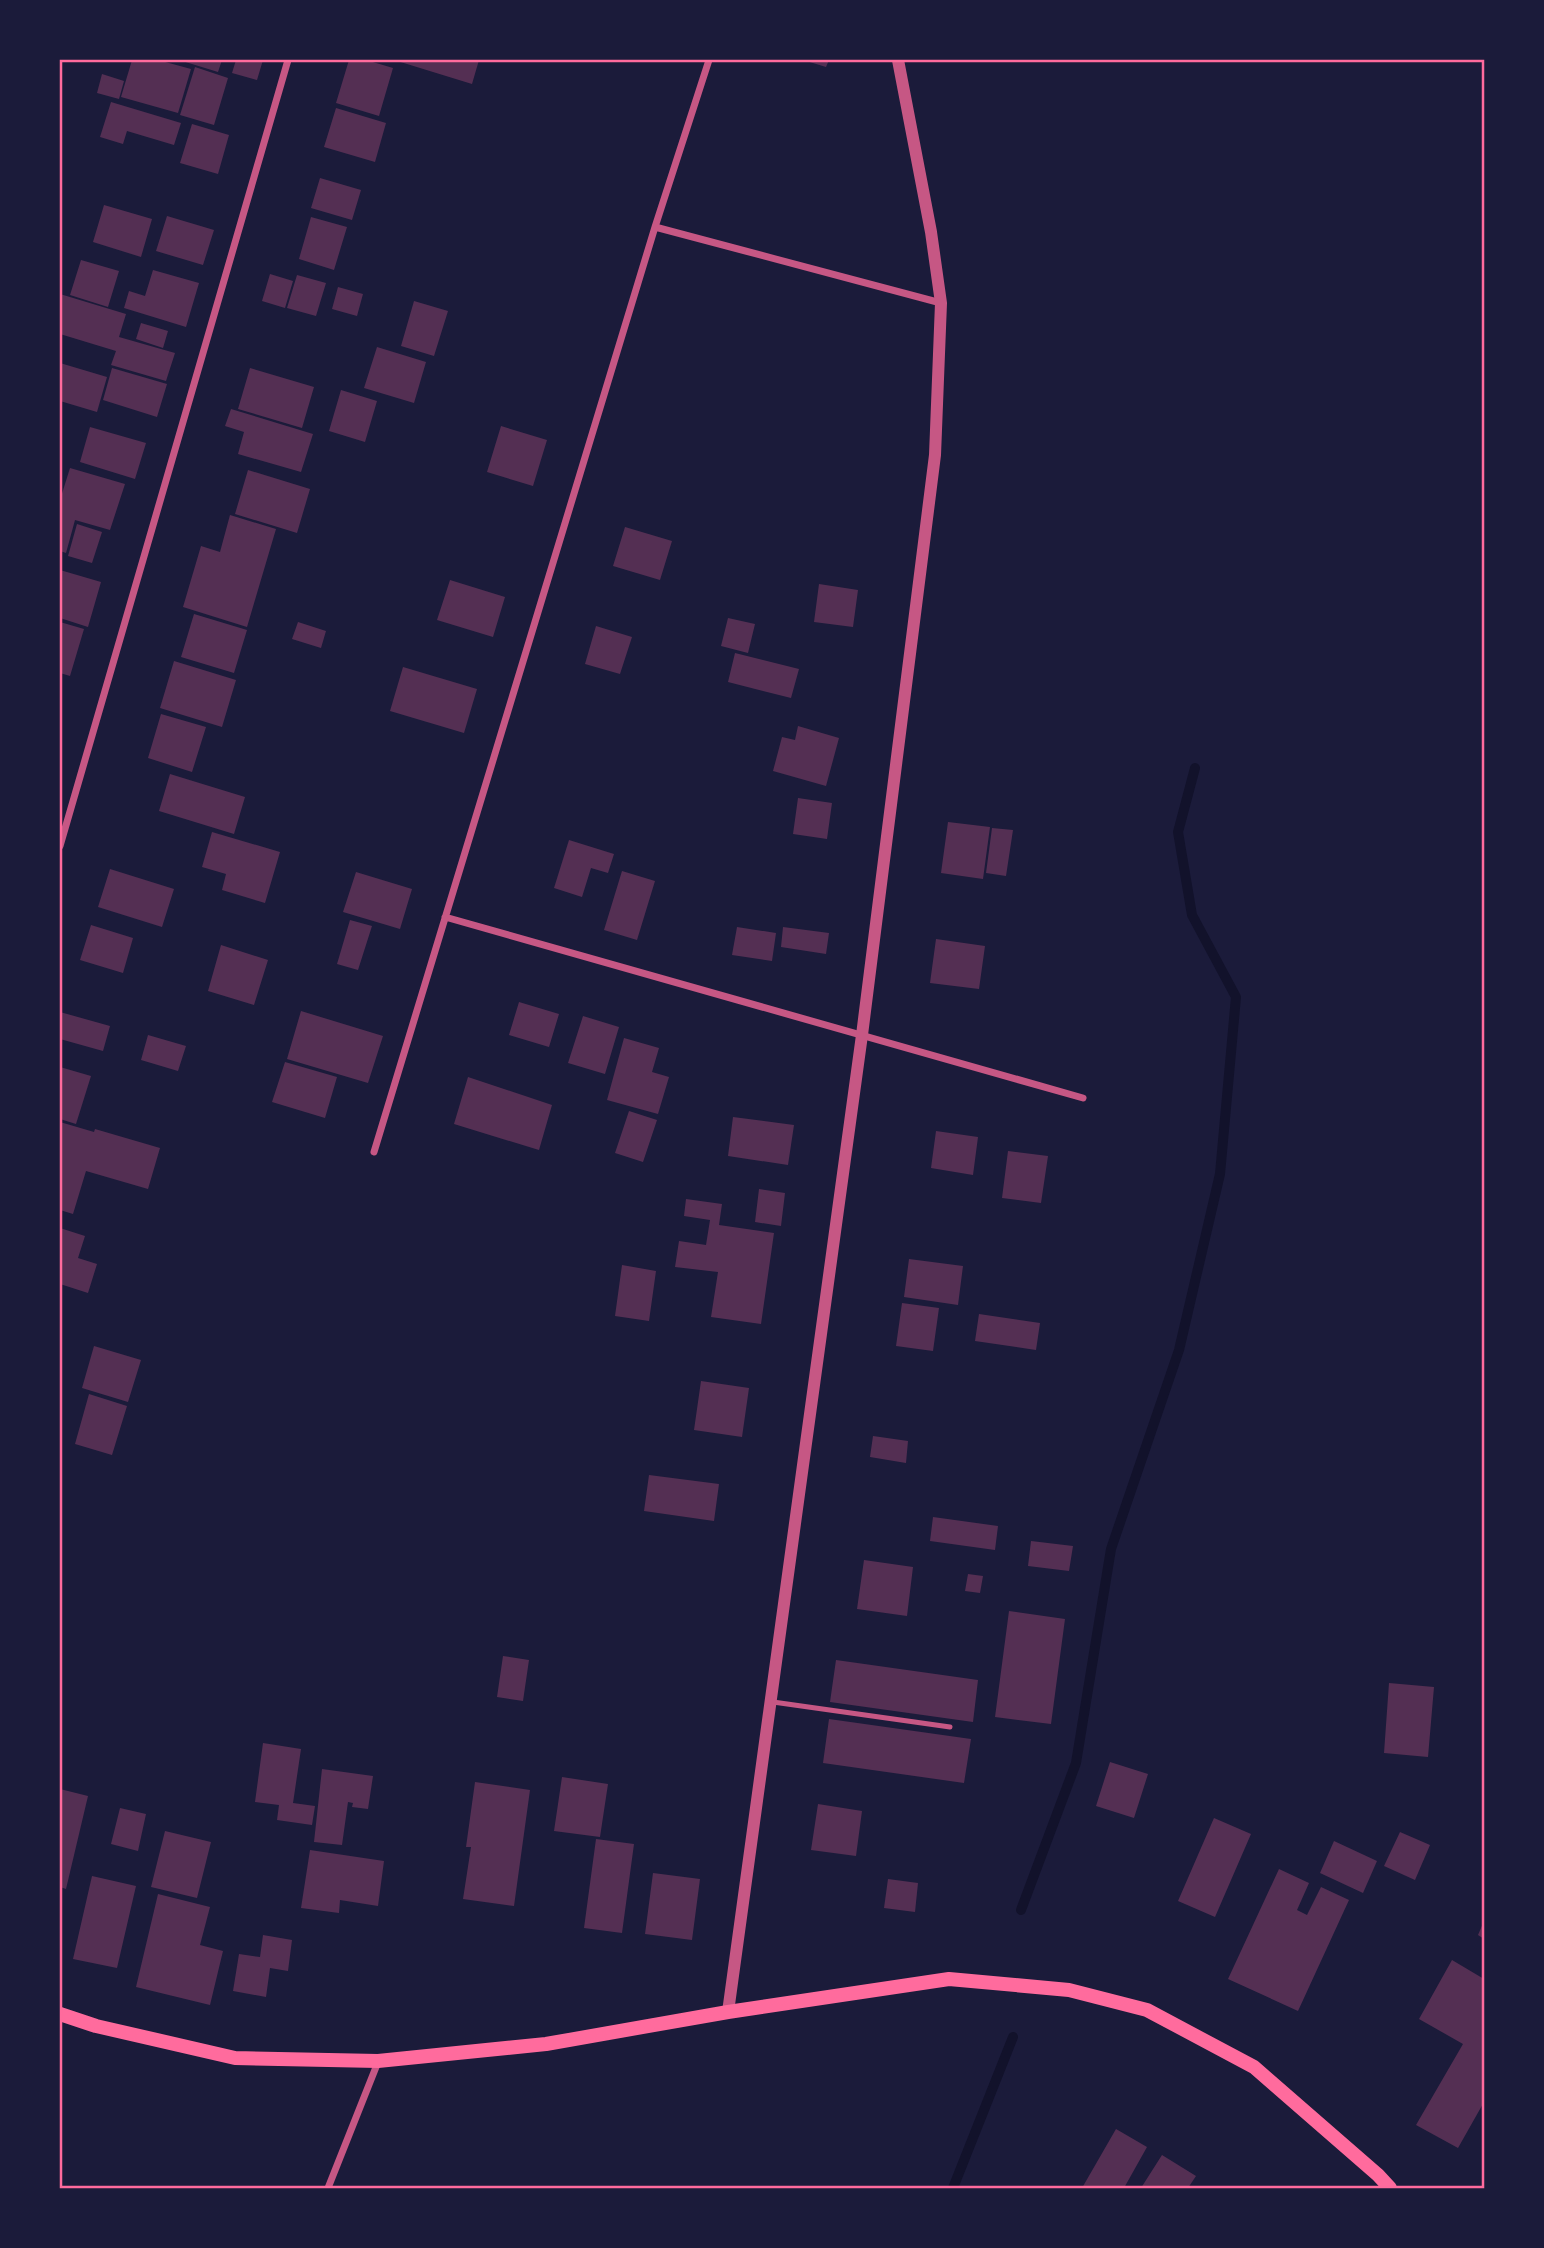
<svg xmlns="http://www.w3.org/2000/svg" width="1544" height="2248" viewBox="0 0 1544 2248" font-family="Helvetica,sans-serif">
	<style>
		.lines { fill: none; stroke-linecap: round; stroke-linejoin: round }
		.stream { stroke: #12122b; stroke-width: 10 }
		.building { fill: #542f53 }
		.service { stroke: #c65784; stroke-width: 5 }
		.minor { stroke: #c65784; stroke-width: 7 }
		.tertiary { stroke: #c65784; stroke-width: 12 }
		.secondary { stroke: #ff6b9d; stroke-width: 14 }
		.neatline { fill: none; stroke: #ff6b9d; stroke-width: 2.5 }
	</style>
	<rect width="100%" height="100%" fill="#1b1b3a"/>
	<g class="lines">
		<path class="stream" d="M 1021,1910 L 1076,1763 L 1111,1549 L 1179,1350 L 1220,1174 L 1236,997 L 1192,915 L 1178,832 L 1195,768
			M 953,2188 L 1013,2037"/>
	</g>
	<path class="building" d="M 132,60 L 158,60 L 191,69 L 178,113 L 121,97 Z
		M 179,60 L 222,60 L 218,72 Z
		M 236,60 L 263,60 L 257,80 L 232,73 Z
		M 349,60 L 366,60 L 393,68 L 379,116 L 336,103 Z
		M 394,60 L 479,60 L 472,84 Z
		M 803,60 L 829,60 L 826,67 Z
		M 195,67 L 228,78 L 214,125 L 180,115 Z
		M 102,74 L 124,81 L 119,99 L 97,93 Z
		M 111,102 L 181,123 L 174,145 L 127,131 L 123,144 L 100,137 Z
		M 336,108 L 386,123 L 375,162 L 324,147 Z
		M 192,124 L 229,135 L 218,174 L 180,163 Z
		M 320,178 L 361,190 L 352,220 L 311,208 Z
		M 104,205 L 152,219 L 141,257 L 93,242 Z
		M 167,216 L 214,230 L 203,265 L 156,251 Z
		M 311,217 L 347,227 L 334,270 L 299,259 Z
		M 81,260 L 119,271 L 108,307 L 70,295 Z
		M 153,270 L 199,283 L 186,327 L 124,308 L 129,291 L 145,296 Z
		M 270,274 L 293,281 L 285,308 L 262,301 Z
		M 297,275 L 326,283 L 316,316 L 287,308 Z
		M 338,287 L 363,294 L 357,316 L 332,309 Z
		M 60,294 L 126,314 L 119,337 L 175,353 L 166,381 L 111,365 L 116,351 L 60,334 Z
		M 414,301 L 448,311 L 434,356 L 401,346 Z
		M 141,323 L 168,331 L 163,348 L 136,339 Z
		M 377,347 L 426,362 L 414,403 L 364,388 Z
		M 60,363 L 107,377 L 97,412 L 60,401 Z
		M 112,368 L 167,384 L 157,417 L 103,400 Z
		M 250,368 L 314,387 L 302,428 L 238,409 Z
		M 341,390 L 377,401 L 365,442 L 329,431 Z
		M 231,409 L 313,434 L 301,472 L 238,454 L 244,432 L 225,426 Z
		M 501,426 L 547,440 L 533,486 L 487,472 Z
		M 90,427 L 146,443 L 135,479 L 80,462 Z
		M 70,468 L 125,484 L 110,530 L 75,520 L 66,553 L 60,551 L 60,500 Z
		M 248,470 L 310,489 L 297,533 L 235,514 Z
		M 230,515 L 276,529 L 247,627 L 183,607 L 201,546 L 220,552 Z
		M 77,524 L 102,532 L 92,563 L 68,556 Z
		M 625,527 L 672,541 L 660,580 L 613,566 Z
		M 60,570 L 101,582 L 88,627 L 60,618 Z
		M 450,580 L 505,597 L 493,637 L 437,620 Z
		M 819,584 L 858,590 L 853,627 L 814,622 Z
		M 194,614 L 247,630 L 234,673 L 181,657 Z
		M 728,618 L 755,624 L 748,653 L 721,646 Z
		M 60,622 L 84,629 L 70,676 L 60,673 Z
		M 298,622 L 326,631 L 321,648 L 292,639 Z
		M 596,626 L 632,637 L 620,674 L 585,664 Z
		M 735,653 L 799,669 L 791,698 L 728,682 Z
		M 174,661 L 236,680 L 222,727 L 160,708 Z
		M 403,667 L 477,689 L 464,733 L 390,711 Z
		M 161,714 L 206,727 L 192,772 L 148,758 Z
		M 798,726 L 839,738 L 826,786 L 773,771 L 782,737 L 795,740 Z
		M 170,774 L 245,797 L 234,834 L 159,811 Z
		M 798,798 L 832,803 L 827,839 L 793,834 Z
		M 948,822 L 990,827 L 983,879 L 941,873 Z
		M 992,828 L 1013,830 L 1006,876 L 986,873 Z
		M 212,832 L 280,852 L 265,903 L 222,890 L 226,874 L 202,867 Z
		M 569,840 L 614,854 L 608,873 L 591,868 L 582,897 L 554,888 Z
		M 110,869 L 174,889 L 162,927 L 98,907 Z
		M 622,871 L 655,881 L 637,940 L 604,930 Z
		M 356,872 L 412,889 L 400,929 L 343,912 Z
		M 350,920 L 372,926 L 358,970 L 337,964 Z
		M 91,925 L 133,938 L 123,973 L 80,960 Z
		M 737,927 L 776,933 L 772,961 L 732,955 Z
		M 783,927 L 829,933 L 826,954 L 781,947 Z
		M 936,939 L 985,946 L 979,989 L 930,983 Z
		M 221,945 L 268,960 L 254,1005 L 208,991 Z
		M 519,1002 L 559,1014 L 549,1047 L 509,1035 Z
		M 301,1011 L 383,1036 L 368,1083 L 287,1059 Z
		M 60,1012 L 110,1026 L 103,1051 L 60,1039 Z
		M 583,1016 L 619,1027 L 605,1074 L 568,1063 Z
		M 148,1035 L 186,1046 L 178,1071 L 141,1060 Z
		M 624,1038 L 659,1048 L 652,1072 L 669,1077 L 658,1114 L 607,1100 Z
		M 285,1062 L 337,1077 L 325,1118 L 272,1102 Z
		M 60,1067 L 91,1076 L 76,1124 L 60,1119 Z
		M 468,1077 L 552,1105 L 539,1150 L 454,1124 Z
		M 629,1111 L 657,1120 L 643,1162 L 615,1153 Z
		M 733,1117 L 794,1125 L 788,1165 L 728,1156 Z
		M 60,1122 L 94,1132 L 95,1129 L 160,1148 L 148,1189 L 86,1171 L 73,1214 L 60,1210 Z
		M 936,1131 L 978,1137 L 973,1175 L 931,1168 Z
		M 1008,1151 L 1048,1156 L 1041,1203 L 1002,1198 Z
		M 759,1189 L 785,1193 L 781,1226 L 755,1222 Z
		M 686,1199 L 722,1204 L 719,1225 L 774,1233 L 761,1324 L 711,1317 L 718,1272 L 675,1267 L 679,1241 L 706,1245 L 710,1220 L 684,1216 Z
		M 60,1228 L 85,1236 L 78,1258 L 97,1264 L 88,1293 L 60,1284 Z
		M 909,1259 L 963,1266 L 958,1305 L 904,1297 Z
		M 622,1265 L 656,1271 L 649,1321 L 615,1316 Z
		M 902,1303 L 939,1308 L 933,1351 L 896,1346 Z
		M 979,1314 L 1040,1323 L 1036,1350 L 975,1341 Z
		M 94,1346 L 141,1360 L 128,1402 L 82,1388 Z
		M 701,1381 L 749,1388 L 742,1437 L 694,1430 Z
		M 89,1394 L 127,1406 L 112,1455 L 75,1444 Z
		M 873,1436 L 908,1441 L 906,1463 L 870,1457 Z
		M 649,1475 L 719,1484 L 714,1521 L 644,1511 Z
		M 933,1517 L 998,1526 L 995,1550 L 930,1541 Z
		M 1031,1541 L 1073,1546 L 1069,1571 L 1028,1566 Z
		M 864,1560 L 913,1567 L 907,1616 L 857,1609 Z
		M 968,1574 L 983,1576 L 980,1593 L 965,1591 Z
		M 1009,1611 L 1065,1619 L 1051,1724 L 995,1717 Z
		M 503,1656 L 529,1660 L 523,1701 L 497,1697 Z
		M 836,1660 L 978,1680 L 973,1722 L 830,1702 Z
		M 1389,1683 L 1434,1687 L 1428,1757 L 1384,1753 Z
		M 829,1719 L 971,1739 L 964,1783 L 823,1763 Z
		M 263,1743 L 301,1749 L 293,1803 L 315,1806 L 312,1825 L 277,1820 L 279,1805 L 255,1802 Z
		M 1110,1762 L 1148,1774 L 1134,1818 L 1096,1806 Z
		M 322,1769 L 373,1776 L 368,1809 L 352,1807 L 353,1803 L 348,1802 L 342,1845 L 314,1842 Z
		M 562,1777 L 608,1784 L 600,1837 L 554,1831 Z
		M 475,1782 L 530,1790 L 514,1906 L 463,1899 L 471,1847 L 466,1847 Z
		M 60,1789 L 88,1796 L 66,1889 L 60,1887 Z
		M 818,1804 L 862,1811 L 856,1856 L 811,1850 Z
		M 120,1808 L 146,1814 L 138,1851 L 111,1844 Z
		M 1214,1818 L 1251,1834 L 1215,1917 L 1178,1901 Z
		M 165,1831 L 211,1842 L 197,1898 L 151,1887 Z
		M 1400,1832 L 1430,1845 L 1415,1880 L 1384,1866 Z
		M 596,1839 L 634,1844 L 622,1933 L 584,1928 Z
		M 1334,1841 L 1377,1861 L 1363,1893 L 1320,1873 Z
		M 310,1850 L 384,1861 L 378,1906 L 340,1900 L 339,1913 L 301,1908 Z
		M 1279,1869 L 1309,1883 L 1297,1910 L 1307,1915 L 1321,1887 L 1349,1900 L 1298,2011 L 1228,1979 Z
		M 653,1873 L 700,1879 L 692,1940 L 645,1934 Z
		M 92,1876 L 136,1886 L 117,1968 L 73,1959 Z
		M 888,1879 L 918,1883 L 915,1912 L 884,1908 Z
		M 158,1894 L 210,1907 L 200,1945 L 223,1951 L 210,2005 L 136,1987 Z
		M 1484,1921 L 1484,1939 L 1478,1935 Z
		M 263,1935 L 292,1940 L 288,1971 L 270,1968 L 266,1997 L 233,1991 L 239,1954 L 260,1957 Z
		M 1452,1960 L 1484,1979 L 1484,2102 L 1458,2148 L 1416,2125 L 1463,2044 L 1419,2019 Z
		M 1116,2129 L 1147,2147 L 1124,2188 L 1082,2188 Z
		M 1162,2155 L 1196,2176 L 1188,2188 L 1141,2188 Z"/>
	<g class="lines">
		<path class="service" d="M 773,1702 L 950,1727"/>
		<path class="minor" d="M 655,227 L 941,303
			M 60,846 L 288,60
			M 445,917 L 1083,1098
			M 374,1152 L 655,227 L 709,60
			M 328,2188 L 378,2062"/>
		<path class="tertiary" d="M 728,2012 L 862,1035 L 935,455 L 941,303 L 931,232 L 898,60"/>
		<path class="secondary" d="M 60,2014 L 96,2026 L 235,2058 L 378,2061 L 546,2044 L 728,2012 L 949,1979 L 1069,1990 L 1147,2010 L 1254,2067 L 1378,2175 L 1390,2188"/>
	</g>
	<rect width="1544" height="2248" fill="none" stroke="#1b1b3a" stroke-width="122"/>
	<rect x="61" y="61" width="1422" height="2126" class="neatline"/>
</svg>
